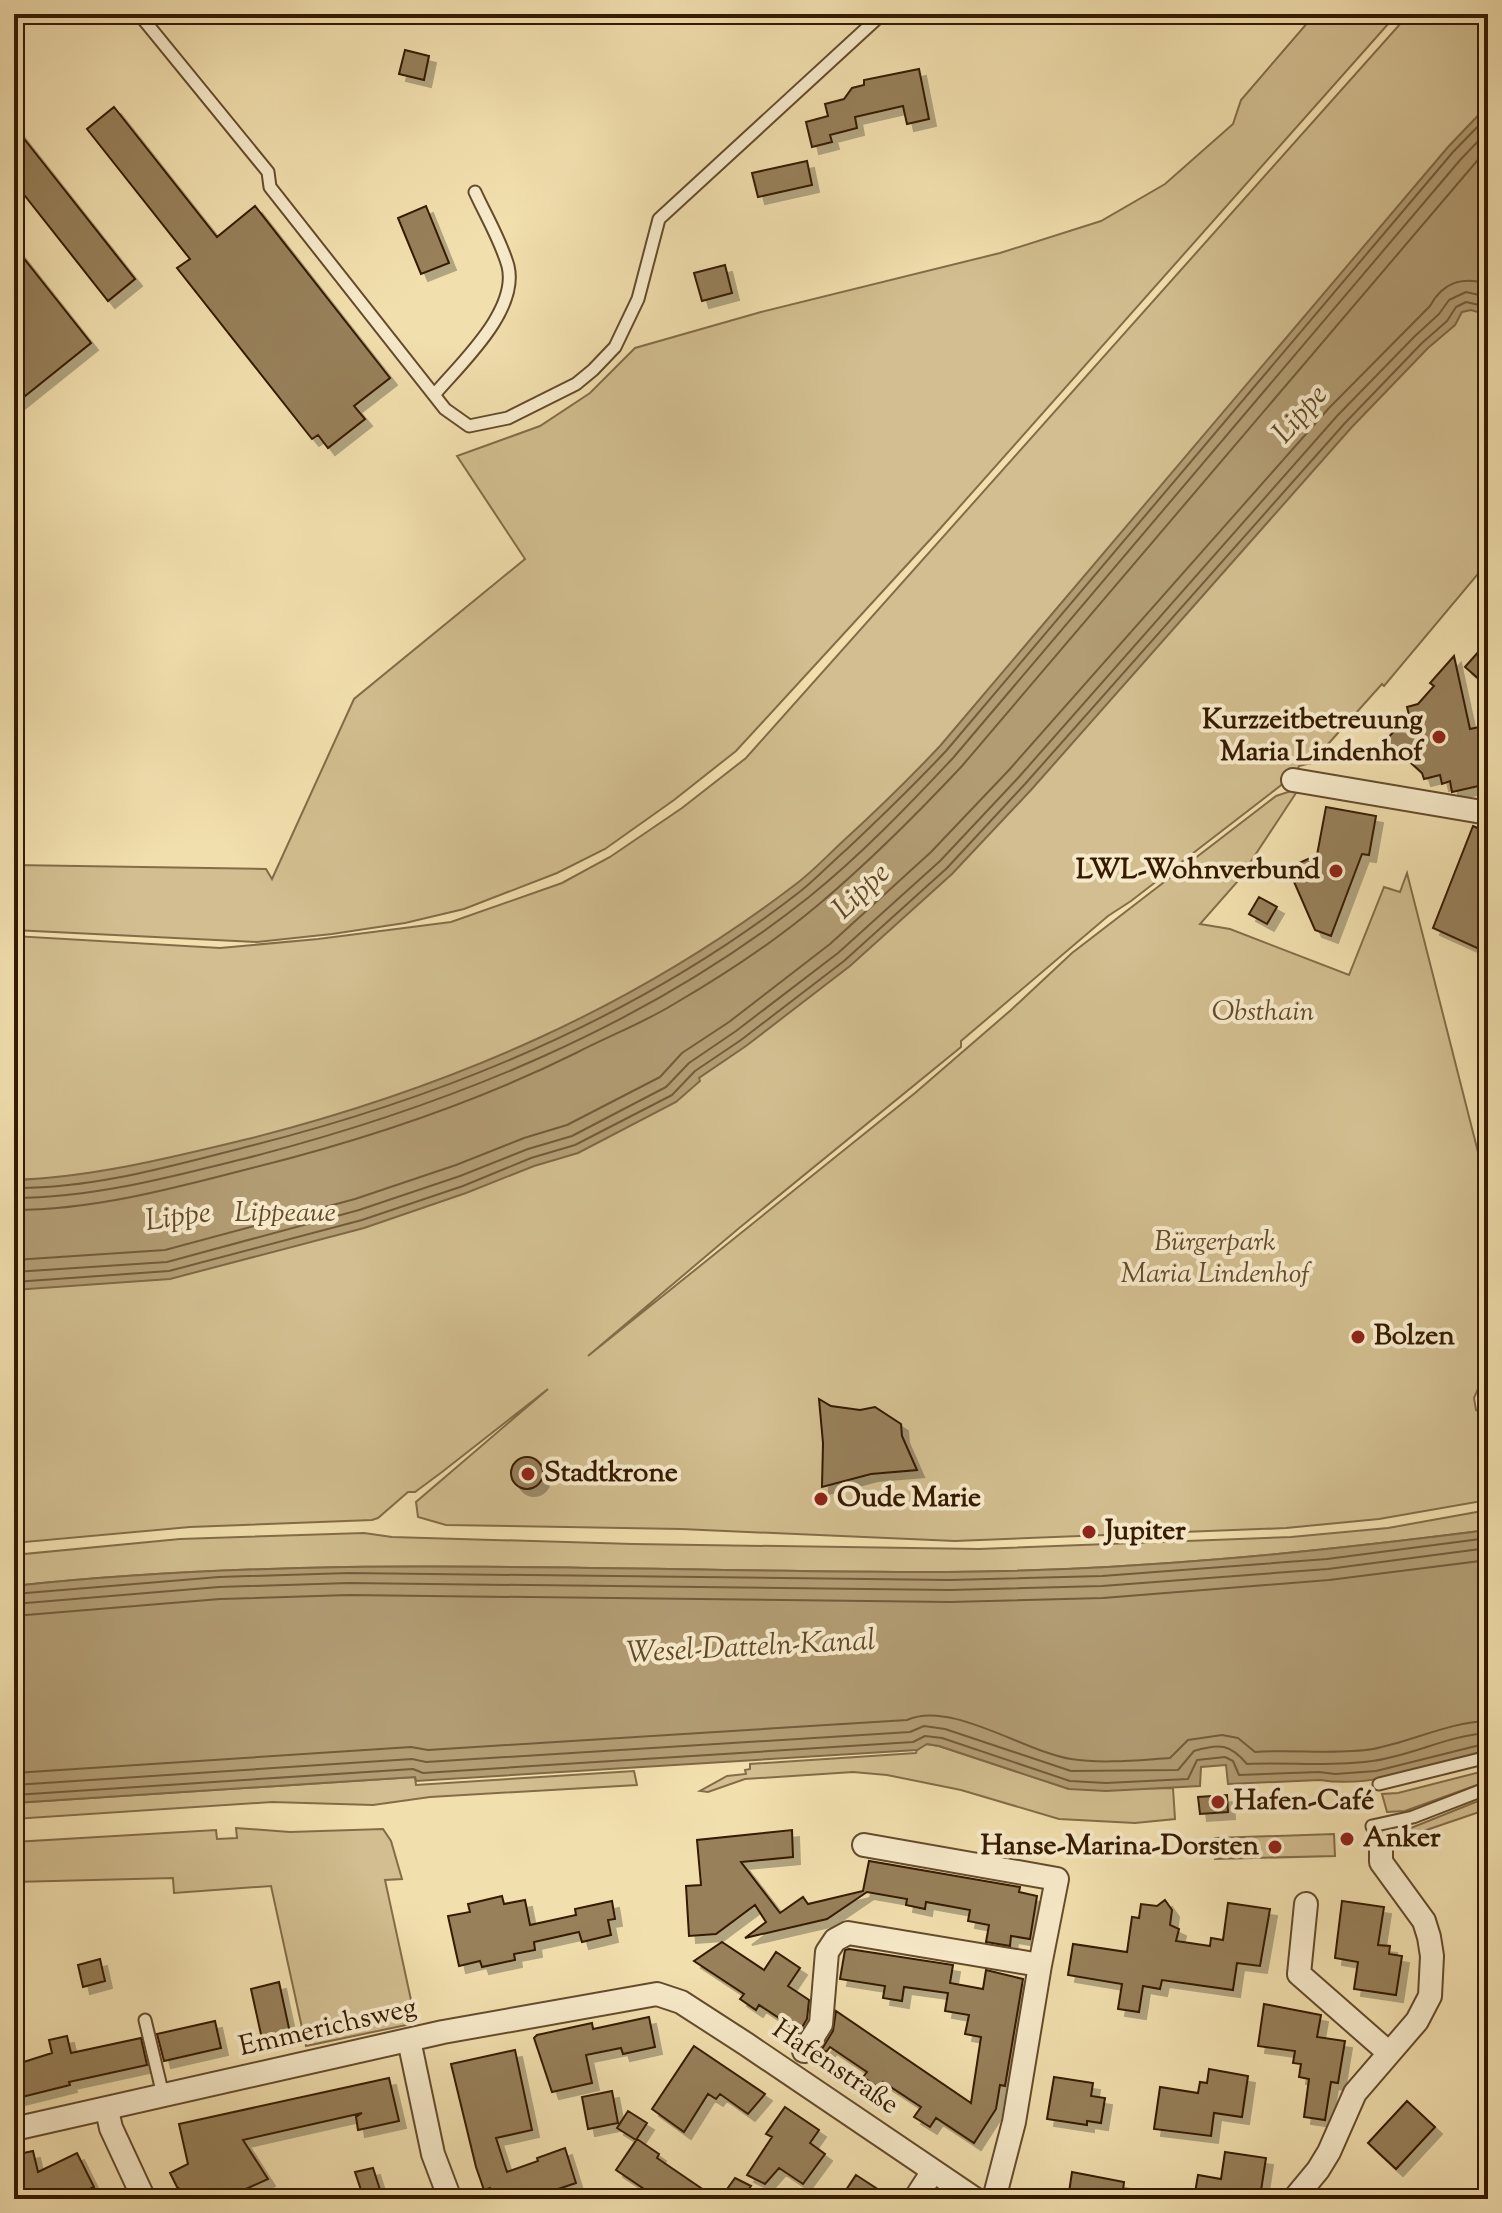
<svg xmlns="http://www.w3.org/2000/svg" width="1502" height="2213" viewBox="0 0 1502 2213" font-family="'Sorts Mill Goudy',serif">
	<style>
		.green { fill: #d2be90; stroke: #846c48; stroke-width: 2 }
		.water { fill: #b29c73; stroke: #806845; stroke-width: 2 }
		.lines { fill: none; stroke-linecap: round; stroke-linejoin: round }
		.shore { stroke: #745b3a; stroke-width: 2 }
		.building { fill: #97805a; stroke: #351a00; stroke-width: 2; filter: url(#shadow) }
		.lane-casing { stroke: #644b2c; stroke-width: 15 }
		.street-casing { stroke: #644b2c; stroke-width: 26 }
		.lane { stroke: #f7eaca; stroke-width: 11 }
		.street { stroke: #f7eaca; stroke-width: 22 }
		.poi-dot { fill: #8f2418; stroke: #f7eaca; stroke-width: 3 }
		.labels { text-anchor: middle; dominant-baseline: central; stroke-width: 8; stroke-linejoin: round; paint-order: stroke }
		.poi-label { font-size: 28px; font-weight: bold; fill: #351a00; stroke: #f7eaca; text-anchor: start }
		.park-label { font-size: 28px; font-style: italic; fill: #644b2b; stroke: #f7eaca }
		.street-label { font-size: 28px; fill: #351a00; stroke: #f7eaca }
		.water-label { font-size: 30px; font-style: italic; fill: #614828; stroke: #f7eaca }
	</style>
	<defs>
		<filter id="shadow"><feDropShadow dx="7" dy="7" stdDeviation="0" flood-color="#0004"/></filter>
	</defs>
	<rect width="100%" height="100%" fill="#f2dfae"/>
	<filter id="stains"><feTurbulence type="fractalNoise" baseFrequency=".0025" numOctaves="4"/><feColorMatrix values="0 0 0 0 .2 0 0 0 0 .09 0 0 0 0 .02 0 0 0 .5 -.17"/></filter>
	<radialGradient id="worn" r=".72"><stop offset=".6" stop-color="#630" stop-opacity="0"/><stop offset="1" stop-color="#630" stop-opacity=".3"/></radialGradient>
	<path class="green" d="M 1315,14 L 1397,14 L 938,531 L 736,751 L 674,800 L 605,849 L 557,873 L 464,909 L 405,923 L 332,934 L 257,942 L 14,930 L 14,865 L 266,869 L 272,879 L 354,699 L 525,559 L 457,456 L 540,426 L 590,393 L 635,348 L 761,312 L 1000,253 L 1101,221 L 1165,184 L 1233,124 L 1241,100 Z
		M 1409,14 L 1488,14 L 1488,562 L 1384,686 L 1382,684 L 1311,763 L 1299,766 L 1293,780 L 1284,783 L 1131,901 L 1108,916 L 961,1041 L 961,1047 L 738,1229 L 588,1356 L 915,1093 L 1011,1010 L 1072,953 L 1276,796 L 1291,791 L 1296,793 L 1238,881 L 1200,924 L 1230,929 L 1349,975 L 1384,887 L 1400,892 L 1407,873 L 1478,1152 L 1488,1152 L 1488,1366 L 1474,1398 L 1476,1410 L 1488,1417 L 1488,1500 L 1379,1519 L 1286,1528 L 955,1541 L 681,1529 L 446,1525 L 418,1517 L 416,1502 L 548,1389 L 442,1472 L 415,1492 L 408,1492 L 378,1518 L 372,1520 L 190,1527 L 14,1543 L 14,936 L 220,948 L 318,939 L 451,922 L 562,883 L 610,857 L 682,808 L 746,758 Z
		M 1488,1510 L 1488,1530 C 1308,1553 1129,1571 948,1572 C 636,1573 325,1552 14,1586 L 14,1555 L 180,1539 L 364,1533 L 392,1537 L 633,1544 L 979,1549 L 1291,1537 L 1388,1528 Z
		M 926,1744 L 939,1746 L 1069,1789 L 1173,1788 L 1175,1819 L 1135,1823 L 1059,1819 L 961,1790 L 887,1775 L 853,1772 L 745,1779 L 708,1792 L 700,1791 L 727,1776 L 746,1774 L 745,1770 L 750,1769 L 750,1764 L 916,1753 L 917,1750 Z
		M 1488,1770 L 1488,1781 L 1405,1811 L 1387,1812 L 1382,1794 L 1398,1793 Z
		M 634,1771 L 637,1785 L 430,1797 L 373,1805 L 272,1802 L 14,1819 L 14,1803 L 415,1777 L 416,1785 Z
		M 1488,1797 L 1488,1809 L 1400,1839 L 1396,1834 Z
		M 236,1828 L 290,1832 L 383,1829 L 391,1841 L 402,1879 L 385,1880 L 416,2023 L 306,2046 L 271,1886 L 174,1893 L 173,1878 L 14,1882 L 14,1842 L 216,1830 L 217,1839 L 237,1838 Z
		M 1334,1834 L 1335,1856 L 1215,1859 L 1215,1838 Z"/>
	<path class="water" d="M 1488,105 L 1488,315 L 1471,310 L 1462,312 L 1455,325 L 1428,348 L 1351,428 L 1031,790 L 952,874 L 850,966 L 746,1046 L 699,1078 L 700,1081 L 676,1102 L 578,1153 L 534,1166 L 466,1193 L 364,1228 L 170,1279 L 14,1290 L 14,1180 C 95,1177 173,1157 252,1138 C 450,1087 633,1009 796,884 C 812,872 826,857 841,843 C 875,812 908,780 940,746 L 1448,147 Z
		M 1488,1530 L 1488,1750 C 1435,1764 1375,1789 1320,1780 L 1228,1784 L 1226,1765 L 1201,1767 L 1200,1786 L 1106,1791 L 1069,1789 L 939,1746 L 927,1744 L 917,1750 L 416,1781 L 415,1777 L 14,1803 L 14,1586 C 325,1552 636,1573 948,1572 C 1129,1571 1308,1553 1488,1530 Z"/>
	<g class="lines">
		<path class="shore" d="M 14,1188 C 92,1189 171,1166 246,1147 C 446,1097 639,1018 802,890 C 818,877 832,862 847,849 C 881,817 914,785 946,751 L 1453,152 L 1488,116
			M 14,1198 C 93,1198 171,1177 247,1158 C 448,1106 646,1027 809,897 C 861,855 908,806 953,758 L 1461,159 L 1488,131
			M 14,1210 C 94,1210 175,1188 252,1168 C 364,1140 473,1104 576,1053 C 609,1036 643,1023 674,1004 C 724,975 774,942 818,905 C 869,862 917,814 962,766 L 1488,148
			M 14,1260 L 165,1250 L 355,1199 L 456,1165 L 524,1138 L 567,1125 L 660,1077 L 682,1053 L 729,1022 L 830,944 L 931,852 L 1009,770 L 1329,408 L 1430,306 C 1443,282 1462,276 1488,284
			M 14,1272 L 167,1262 L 359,1210 L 460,1176 L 528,1149 L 572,1136 L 666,1087 L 689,1063 L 736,1031 L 838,953 L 940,861 L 1018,778 L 1337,416 L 1415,336 L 1439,314 L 1449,300 L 1466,292 L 1488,297
			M 14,1282 L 169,1271 L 362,1220 L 463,1186 L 531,1158 L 575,1145 L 672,1095 L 695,1071 L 741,1040 L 844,961 L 947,868 L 1025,784 L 1345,423 L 1422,343 L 1447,321 L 1456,307 L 1466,302 L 1488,307
			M 14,1594 L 219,1577 L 349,1573 L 950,1580 L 1102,1576 L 1327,1559 L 1488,1538
			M 14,1604 L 219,1587 L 349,1583 L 950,1590 L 1102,1586 L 1328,1569 L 1488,1548
			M 14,1616 L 220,1599 L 349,1595 L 950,1602 L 1103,1598 L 1329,1580 L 1488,1560
			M 14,1773 L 411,1747 L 428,1750 L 907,1720 C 951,1700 1025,1752 1071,1759 C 1103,1764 1138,1760 1170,1758 L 1188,1740 L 1222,1735 L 1238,1738 L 1255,1752 C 1293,1749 1336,1755 1373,1749 C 1411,1742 1449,1722 1488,1721
			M 14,1785 L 412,1759 L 426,1762 L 910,1732 L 924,1726 L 945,1729 L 1071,1771 L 1178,1770 L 1194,1751 C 1220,1743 1230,1744 1247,1764 C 1289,1762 1331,1767 1372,1761 C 1411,1756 1449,1735 1488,1733
			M 14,1795 L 413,1769 L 423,1773 L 913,1742 L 925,1736 L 942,1738 L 1070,1781 L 1106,1783 L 1188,1779 L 1197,1760 L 1225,1757 L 1233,1761 L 1239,1775 L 1319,1772 L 1335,1774 L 1376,1771 L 1488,1743"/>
	</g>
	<path class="building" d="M 405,50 L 429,56 L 424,80 L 399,74 Z
		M 919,69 L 929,119 L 907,124 L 903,106 L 855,117 L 857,128 L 830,135 L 832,142 L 812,147 L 806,122 L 828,116 L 825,104 L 844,99 L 852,88 L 864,85 L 864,80 Z
		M 114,107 L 217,237 L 255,206 L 390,378 L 354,406 L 365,419 L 328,448 L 318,435 L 312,439 L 177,268 L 190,259 L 87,129 Z
		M 14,126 L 135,279 L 108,301 L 14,182 Z
		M 807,161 L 812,185 L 758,197 L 752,173 Z
		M 426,206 L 449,263 L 421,274 L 398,218 Z
		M 14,246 L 91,343 L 14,405 Z
		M 725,265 L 732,293 L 702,301 L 694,273 Z
		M 1488,641 L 1488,687 L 1465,667 Z
		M 1454,656 L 1470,729 L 1488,725 L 1488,770 L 1480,772 L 1483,785 L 1452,792 L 1450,781 L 1442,784 L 1440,775 L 1424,779 L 1422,773 L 1386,740 L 1409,715 L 1407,707 L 1418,704 L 1434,686 L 1430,683 Z
		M 1326,807 L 1376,816 L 1369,855 L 1362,854 L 1331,936 L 1315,930 L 1288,868 L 1317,855 Z
		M 1473,826 L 1488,833 L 1488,862 L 1482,877 L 1488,879 L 1488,953 L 1433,928 Z
		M 1259,897 L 1277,907 L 1267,924 L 1249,914 Z
		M 819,1399 L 831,1406 L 860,1410 L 875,1407 L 901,1424 L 902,1436 L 917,1470 L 871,1474 L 822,1487 L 823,1443 Z
		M511 1473a16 16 0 1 1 32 0a16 16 0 1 1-32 0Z
		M 1227,1795 L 1228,1812 L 1200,1814 L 1198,1797 Z
		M 792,1830 L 793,1857 L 741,1862 L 780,1913 L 803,1897 L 808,1904 L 863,1891 L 869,1861 L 1020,1887 L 1019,1892 L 1037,1896 L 1030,1939 L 1011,1936 L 1010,1946 L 986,1942 L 989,1925 L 968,1921 L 970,1910 L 926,1902 L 925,1909 L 906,1905 L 907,1899 L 867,1892 L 827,1919 L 745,1938 L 766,1922 L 755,1905 L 716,1934 L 689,1936 L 686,1886 L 701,1885 L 697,1840 Z
		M 502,1896 L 504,1904 L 525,1900 L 530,1925 L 576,1915 L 575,1909 L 612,1901 L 615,1919 L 608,1920 L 611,1935 L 582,1942 L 579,1932 L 534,1942 L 535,1950 L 514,1954 L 515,1960 L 482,1967 L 480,1961 L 459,1966 L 448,1916 L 470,1912 L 468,1904 Z
		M 1165,1900 L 1172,1910 L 1170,1925 L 1179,1929 L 1176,1941 L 1210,1946 L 1211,1938 L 1223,1940 L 1228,1903 L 1270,1909 L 1260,1966 L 1237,1963 L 1233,1990 L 1162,1980 L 1160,1989 L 1143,1986 L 1139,2012 L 1118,2009 L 1122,1984 L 1068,1975 L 1073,1944 L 1127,1952 L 1132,1917 L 1139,1918 L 1141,1904 L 1157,1906 Z
		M 1342,1901 L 1384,1907 L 1378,1945 L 1390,1946 L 1389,1954 L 1402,1956 L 1396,1995 L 1354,1989 L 1358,1962 L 1335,1958 Z
		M 722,1942 L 764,1970 L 776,1952 L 800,1968 L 788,1986 L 809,2000 L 807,2019 L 798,2034 L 795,2032 L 797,2030 L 759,2005 L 756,2010 L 740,1999 L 744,1994 L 694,1961 Z
		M 849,1949 L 953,1965 L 950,1983 L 983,1989 L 986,1970 L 1023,1979 L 1005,2086 L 1000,2085 L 996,2109 L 974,2143 L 936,2118 L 930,2127 L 914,2117 L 921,2107 L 883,2082 L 879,2088 L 863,2077 L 867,2072 L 830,2047 L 826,2052 L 822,2049 L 833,2031 L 836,2011 L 971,2103 L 981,2037 L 965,2034 L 969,2015 L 945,2011 L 948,1993 L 904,1987 L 902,2001 L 883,1998 L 885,1986 L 840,1979 L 845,1950 Z
		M 100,1959 L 105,1981 L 83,1987 L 78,1965 Z
		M 279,1982 L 290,2033 L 262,2039 L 251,1989 Z
		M 1264,2004 L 1321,2015 L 1317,2037 L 1345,2041 L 1338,2083 L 1331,2082 L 1325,2120 L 1304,2117 L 1309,2079 L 1299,2077 L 1301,2064 L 1293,2063 L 1295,2051 L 1258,2046 Z
		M 649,2017 L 655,2047 L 623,2054 L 621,2048 L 586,2055 L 592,2083 L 552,2092 L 534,2038 L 537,2035 L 592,2023 L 593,2029 Z
		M 215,2021 L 221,2048 L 164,2061 L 157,2034 Z
		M 67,2036 L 71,2053 L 141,2038 L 147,2065 L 69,2082 L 70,2085 L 14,2099 L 14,2065 L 52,2053 L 49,2040 Z
		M 694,2046 L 765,2094 L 748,2114 L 720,2094 L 716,2099 L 708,2094 L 684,2132 L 652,2109 Z
		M 515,2050 L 532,2130 L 496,2138 L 507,2172 L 538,2161 L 537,2158 L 565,2148 L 576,2183 L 528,2199 L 494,2199 L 490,2188 L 484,2190 L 476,2167 L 451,2064 Z
		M 1209,2069 L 1248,2076 L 1242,2117 L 1214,2113 L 1211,2136 L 1154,2129 L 1160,2087 L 1198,2093 L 1200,2082 L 1207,2083 Z
		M 1054,2077 L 1093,2083 L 1091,2096 L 1105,2098 L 1101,2123 L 1087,2121 L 1087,2125 L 1047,2119 Z
		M 389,2078 L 399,2121 L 358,2130 L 356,2117 L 362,2113 L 243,2140 L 268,2179 L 224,2199 L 192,2199 L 177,2187 L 170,2173 L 188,2164 L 179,2124 Z
		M 612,2091 L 618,2123 L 588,2129 L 582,2097 Z
		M 1407,2101 L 1435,2127 L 1396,2169 L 1368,2143 Z
		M 785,2107 L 819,2130 L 810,2143 L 825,2154 L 803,2184 L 779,2168 L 765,2184 L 747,2175 L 772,2137 L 766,2134 Z
		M 628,2111 L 647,2123 L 636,2140 L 617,2128 Z
		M 637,2139 L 659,2154 L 657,2158 L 717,2199 L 659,2199 L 616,2170 Z
		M 33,2151 L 38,2172 L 77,2153 L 94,2187 L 68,2199 L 64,2191 L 28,2199 L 14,2199 L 14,2155 Z
		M 1225,2152 L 1266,2158 L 1260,2197 L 1247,2195 L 1246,2199 L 1194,2199 L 1198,2175 L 1221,2179 Z
		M 373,2168 L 383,2199 L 364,2199 L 355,2172 Z
		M 1072,2172 L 1124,2182 L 1122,2199 L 1068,2199 Z
		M 856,2175 L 893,2199 L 840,2199 Z
		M 735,2178 L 751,2186 L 742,2199 L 720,2199 Z"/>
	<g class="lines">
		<g class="lane-casing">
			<path id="lane" d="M 139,14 L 268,172 L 270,187 L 445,409 L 469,426 L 508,418 L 576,384 L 593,370 L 615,347 L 638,299 L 659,219 L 882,14
				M 434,395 C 460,364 519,311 508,266 C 501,241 486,216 475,192
				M 1379,1784 L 1488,1757
				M 1381,1850 L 1372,1826 L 1413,1817 L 1488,1788
				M 145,2020 L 163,2095"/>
		</g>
		<g class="street-casing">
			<path id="street" d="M 1293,780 L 1488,813
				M 864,1845 L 1057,1879 L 1040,1965 L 1014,2122 L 994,2199
				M 1306,1904 L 1299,1974 L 1389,2053
				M 409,2040 L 433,2154 L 450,2199
				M 804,2051 L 821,2024 L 827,1952 L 835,1940 L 848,1933 L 1040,1965
				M 107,2110 L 111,2128 L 144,2199
				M 14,2129 L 443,2032 L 657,1994 L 681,2002 L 746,2044 L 975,2199
				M 915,2199 L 933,2171
				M 1294,2199 L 1318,2170 L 1329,2152 L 1355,2093 L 1417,2021 L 1430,1996 L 1432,1956 L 1429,1937 L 1424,1921 L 1381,1862 L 1381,1850"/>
		</g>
		<use href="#lane" class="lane"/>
		<use href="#street" class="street"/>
	</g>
	<g class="poi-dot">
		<circle cx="1439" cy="737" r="8"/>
		<circle cx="1336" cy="871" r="8"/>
		<circle cx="1358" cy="1337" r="8"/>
		<circle cx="528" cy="1474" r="8"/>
		<circle cx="821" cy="1499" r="8"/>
		<circle cx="1089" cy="1532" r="8"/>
		<circle cx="1218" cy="1802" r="8"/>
		<circle cx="1347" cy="1839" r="8"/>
		<circle cx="1275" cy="1847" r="8"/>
	</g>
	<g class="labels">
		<g class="poi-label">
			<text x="1423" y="721" text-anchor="end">Kurzzeitbetreuung<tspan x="1423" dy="32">Maria Lindenhof</tspan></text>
			<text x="1320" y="871" text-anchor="end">LWL-Wohnverbund</text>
			<text x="1374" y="1337">Bolzen</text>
			<text x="544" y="1474">Stadtkrone</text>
			<text x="837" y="1499">Oude Marie</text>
			<text x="1105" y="1532">Jupiter</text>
			<text x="1234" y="1802">Hafen-Café</text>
			<text x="1363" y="1839">Anker</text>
			<text x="1259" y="1847" text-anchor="end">Hanse-Marina-Dorsten</text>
		</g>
		<g class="park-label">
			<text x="1263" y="1013">Obsthain</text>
			<text x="285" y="1214">Lippeaue</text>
			<text x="1215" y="1243">Bürgerpark<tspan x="1215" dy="32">Maria Lindenhof</tspan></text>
		</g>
		<g class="street-label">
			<text transform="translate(328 2028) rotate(-13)">Emmerichsweg</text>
			<text transform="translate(835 2068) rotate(34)">Hafenstraße</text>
		</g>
		<g class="water-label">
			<text transform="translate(1301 415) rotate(-49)">Lippe</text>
			<text transform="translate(862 892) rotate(-44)">Lippe</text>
			<text transform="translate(178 1218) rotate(-8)">Lippe</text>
			<text transform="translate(751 1648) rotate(-3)">Wesel-Datteln-Kanal</text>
		</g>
	</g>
	<rect width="1502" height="2213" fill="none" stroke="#f2dfae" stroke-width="48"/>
	<rect x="16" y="16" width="1470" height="2181" fill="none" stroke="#351a00" stroke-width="4"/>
	<rect x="24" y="24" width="1454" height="2165" fill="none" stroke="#351a00" stroke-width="2"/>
	<rect width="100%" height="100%" filter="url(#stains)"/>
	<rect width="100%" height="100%" fill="url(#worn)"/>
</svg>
